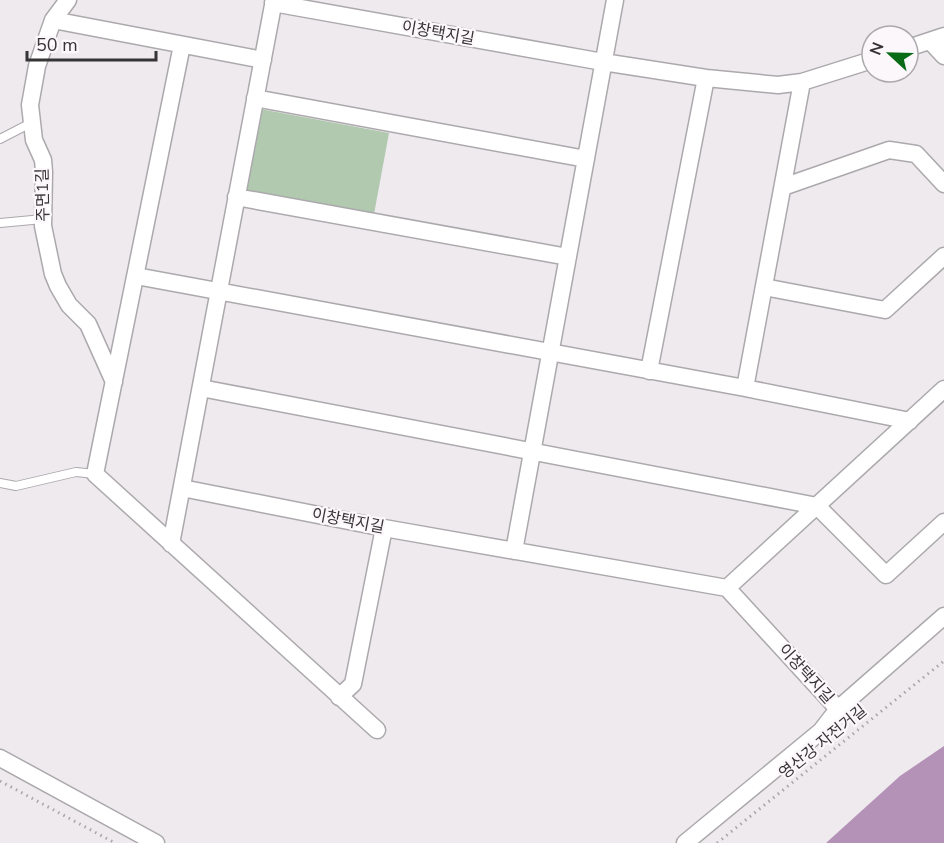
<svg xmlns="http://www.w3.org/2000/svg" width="944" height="843" viewBox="0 0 944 843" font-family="'Nunito Sans','Noto Sans KR',sans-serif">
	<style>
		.green { fill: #b0c9af }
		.water { fill: #b491b6 }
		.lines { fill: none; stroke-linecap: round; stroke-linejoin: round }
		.service-casing { stroke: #aca9ad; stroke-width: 10 }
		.minor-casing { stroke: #aca9ad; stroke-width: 19 }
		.path { stroke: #a9a6a9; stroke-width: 3; stroke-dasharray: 1.5 4.5; stroke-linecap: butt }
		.service { stroke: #fff; stroke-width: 8 }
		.minor { stroke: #fff; stroke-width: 16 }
		.labels { text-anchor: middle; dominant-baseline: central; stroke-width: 4.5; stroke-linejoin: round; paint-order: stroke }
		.street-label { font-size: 16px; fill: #363536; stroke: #fbf7fb }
	</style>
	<rect width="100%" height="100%" fill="#eeeaee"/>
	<path class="green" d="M 260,109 L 389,133 L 374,214 L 244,190 Z"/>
	<path class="water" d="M 944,746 L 944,843 L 826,843 L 900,776 Z"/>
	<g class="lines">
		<g class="service-casing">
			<path id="service" d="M 0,139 L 31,123
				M 0,223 L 43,219
				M 0,483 L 16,486 L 76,472 L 95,474"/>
		</g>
		<g class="minor-casing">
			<path id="minor" d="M 68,0 L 53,20 L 37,66 L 30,105 L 34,140 L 43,160 L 44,172 L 43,226 L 53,274 L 58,286 L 69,305 L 88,324 L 114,382
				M 273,3 L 603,62 L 706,78 L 778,85 L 802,82 L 872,60
				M 53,20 L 263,60
				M 930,41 L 944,56
				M 182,45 L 95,474 L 377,730
				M 908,48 L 944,36
				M 255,98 L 586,159
				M 783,187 L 889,150 L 916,154 L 944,184
				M 236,197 L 568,257
				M 136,276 L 745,388 L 910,421
				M 764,287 L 885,310 L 944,256
				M 649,371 L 706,78
				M 201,388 L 817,506 L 886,575 L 944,522
				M 745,388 L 802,82
				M 182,488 L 384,528 L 727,588 L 838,709 L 944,616
				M 171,544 L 274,0
				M 514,551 L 615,0
				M 727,588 L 944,389
				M 339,697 L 353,684 L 384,528
				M 0,758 L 156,843
				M 685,843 L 821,731 L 838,709"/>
		</g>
		<path class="path" d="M 0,781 L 115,843
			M 717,843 L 944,661"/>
		<use href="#service" class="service"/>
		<use href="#minor" class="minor"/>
	</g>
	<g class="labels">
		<g class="street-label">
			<text transform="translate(438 33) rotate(10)">이창택지길</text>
			<text transform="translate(43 195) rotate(-91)">주면1길</text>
			<text transform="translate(348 521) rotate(11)">이창택지길</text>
			<text transform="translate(806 674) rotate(48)">이창택지길</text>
			<text transform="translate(823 742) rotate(-39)">영산강 자전거길</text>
		</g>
	</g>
	<g transform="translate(890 54) rotate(292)"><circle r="28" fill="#fbf7fb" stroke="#aca9ac" stroke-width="1.5"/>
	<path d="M0-4.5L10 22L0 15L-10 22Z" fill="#096b16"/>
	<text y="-9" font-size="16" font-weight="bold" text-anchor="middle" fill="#363536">N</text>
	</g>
	<path d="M27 51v9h129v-9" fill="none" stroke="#363536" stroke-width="3"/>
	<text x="36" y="51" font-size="18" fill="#363536" stroke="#fbf7fb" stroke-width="4.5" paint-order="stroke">50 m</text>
</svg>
